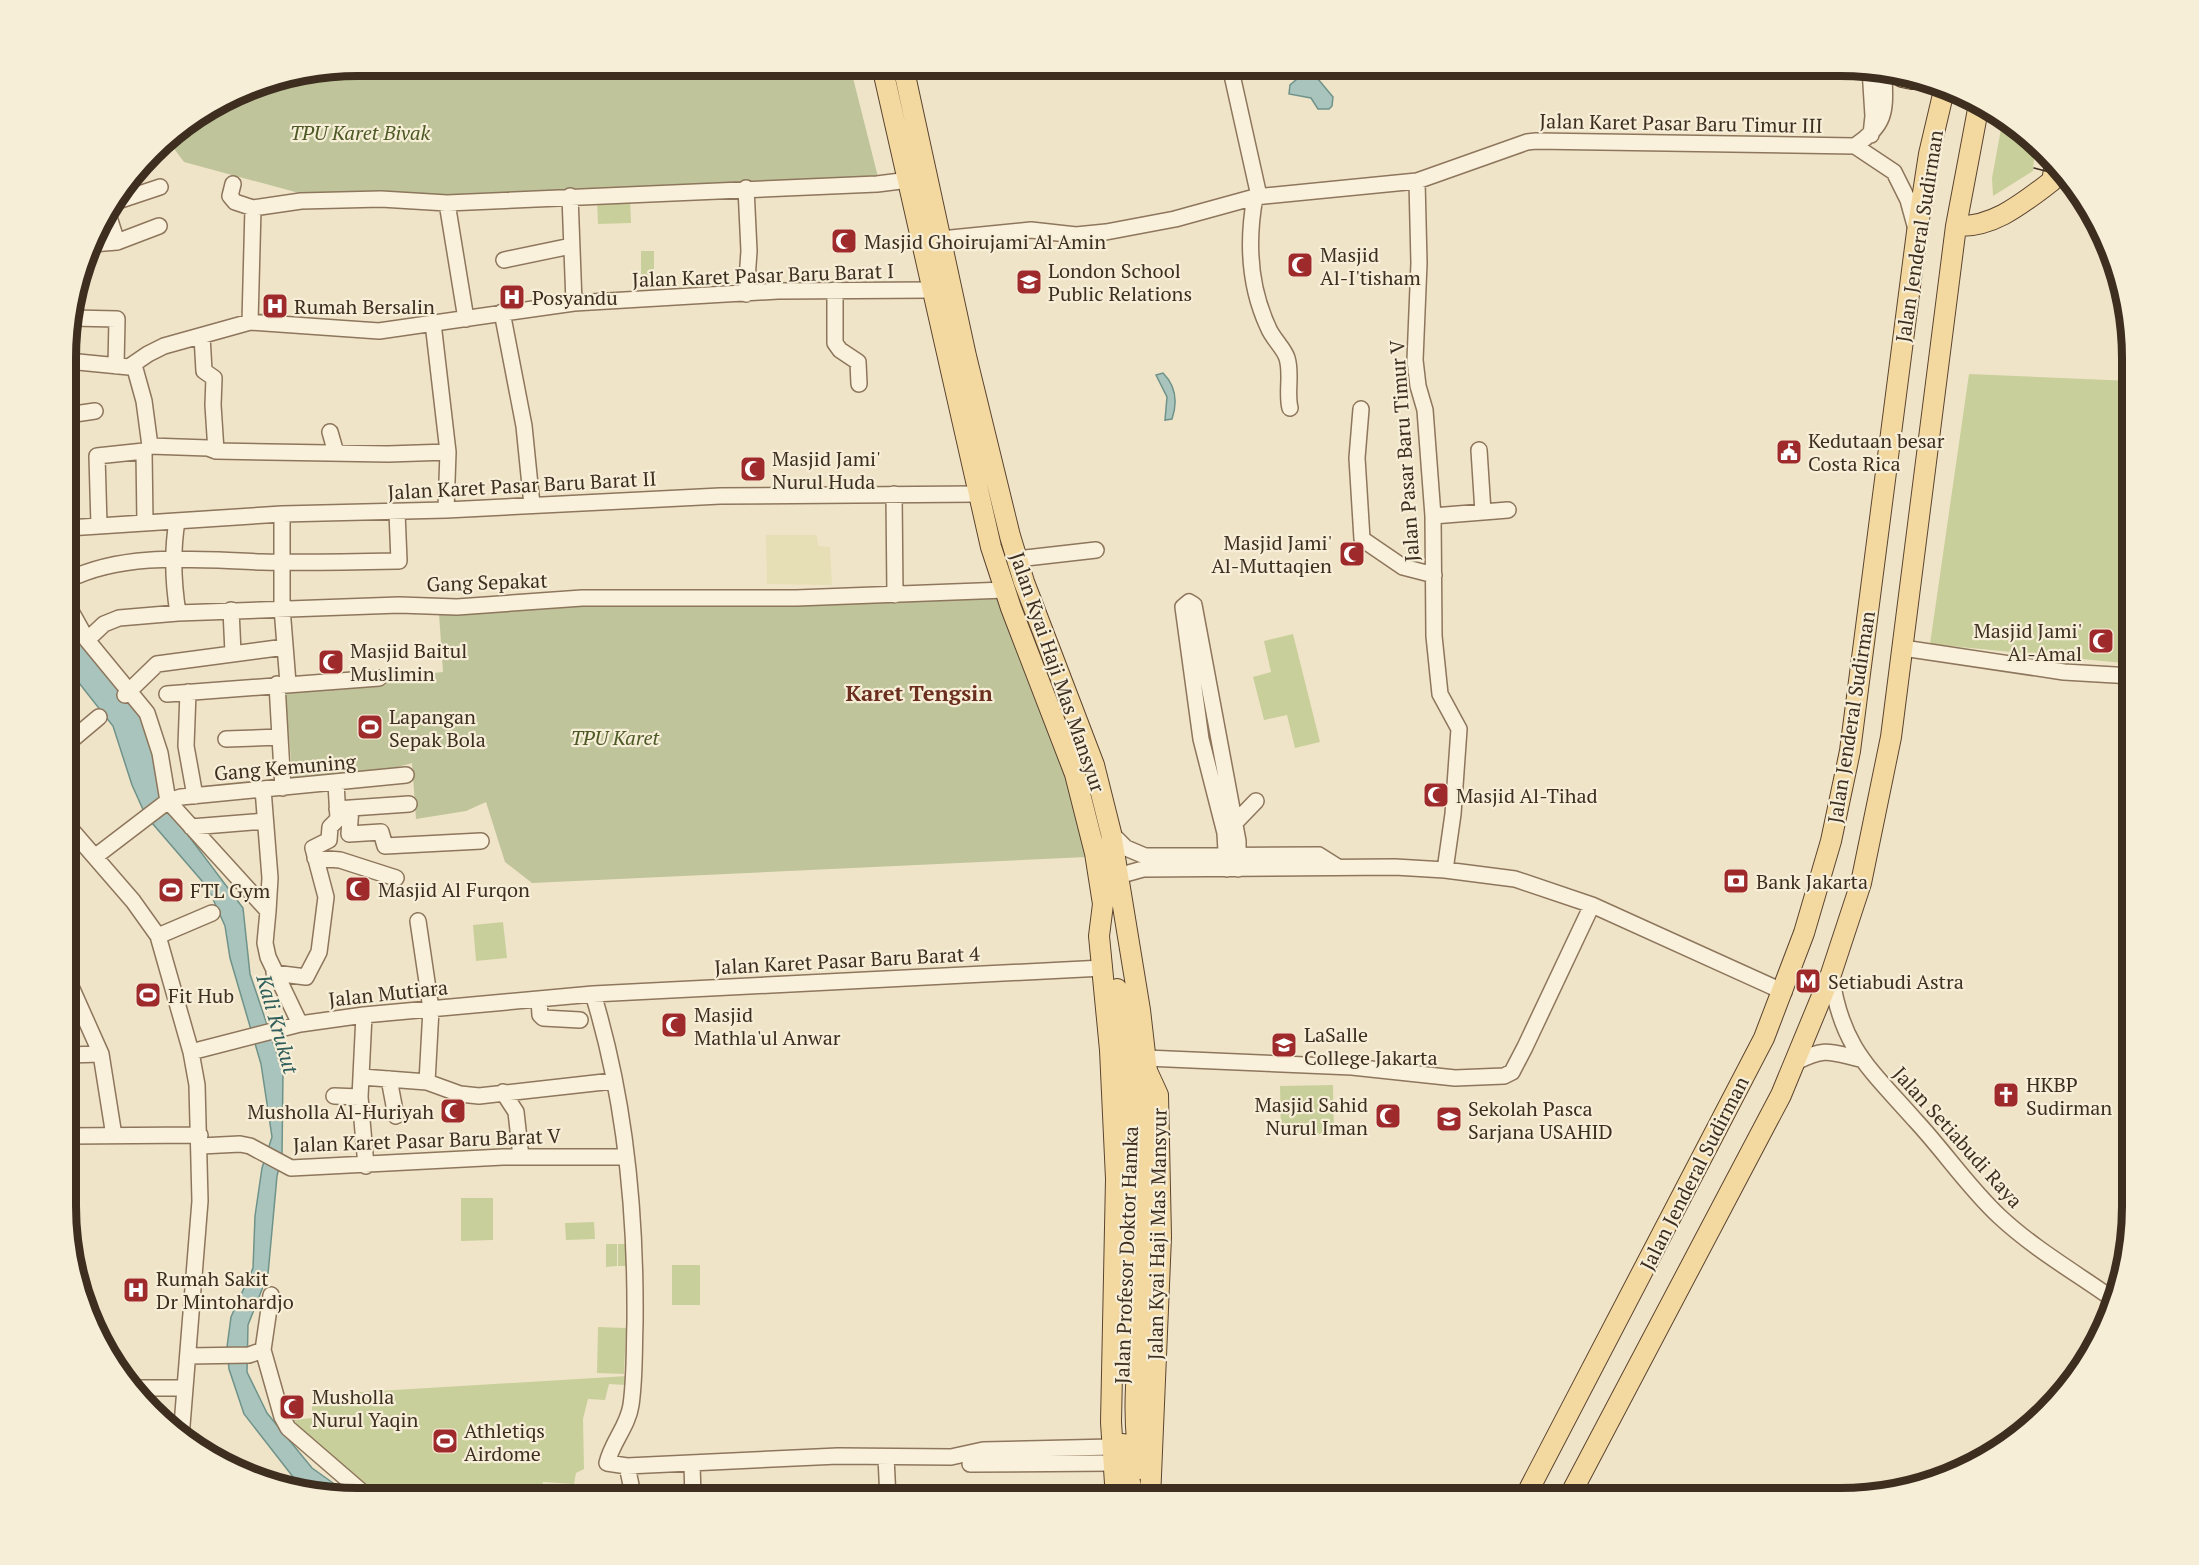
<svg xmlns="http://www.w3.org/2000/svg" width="2199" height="1565" viewBox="0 0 2199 1565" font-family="'PT Serif',serif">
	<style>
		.farmland { fill: #e6deb5 }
		.green { fill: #c9cf9b }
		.cemetery { fill: #bfc49a }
		.water { fill: #a9c4bc; stroke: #6f938a; stroke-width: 1.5 }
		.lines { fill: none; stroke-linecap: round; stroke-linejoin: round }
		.minor-casing { stroke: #8d765c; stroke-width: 18 }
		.major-casing { stroke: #5b4430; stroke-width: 22 }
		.minor { stroke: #faf1dc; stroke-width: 15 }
		.major { stroke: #f3d9a0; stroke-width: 20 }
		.tram { stroke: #3d2e20; stroke-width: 1.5 }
		.labels { text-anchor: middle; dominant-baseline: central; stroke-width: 4.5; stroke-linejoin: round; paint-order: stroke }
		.street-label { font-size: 20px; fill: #3d2e20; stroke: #f7eed8 }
		.park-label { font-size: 20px; font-style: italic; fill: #4d5a26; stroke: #f7eed8 }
		.poi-label { font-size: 20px; fill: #3d2e20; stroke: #f7eed8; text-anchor: start }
		.water-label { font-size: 21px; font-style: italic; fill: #2f5d5a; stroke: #f7eed8 }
		.quarter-label { font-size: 22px; font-weight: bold; fill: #6b2e1e; stroke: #f7eed8 }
		.rim { fill: none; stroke: #3d2e20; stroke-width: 8 }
	</style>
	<rect width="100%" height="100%" fill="#f0e4c8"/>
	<path class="farmland" d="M 766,535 L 817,535 L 818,546 L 830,547 L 832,585 L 767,584 Z"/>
	<path class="green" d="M 2003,118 L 2019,127 L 2035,146 L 2033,171 L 1993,196 L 1992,178 Z
		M 630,199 L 631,223 L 598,224 L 597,200 Z
		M 641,251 L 654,251 L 654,279 L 641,279 Z
		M 1969,374 L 2132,381 L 2132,412 L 2119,457 L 2132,462 L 2132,664 L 1930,644 Z
		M 1293,634 L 1320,742 L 1295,748 L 1287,715 L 1264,720 L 1253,677 L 1271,672 L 1264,641 Z
		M 503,922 L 507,958 L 476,961 L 473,925 Z
		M 1333,1085 L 1334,1134 L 1281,1135 L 1280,1086 Z
		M 493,1198 L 493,1240 L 461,1241 L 461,1198 Z
		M 594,1222 L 595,1239 L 566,1240 L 565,1223 Z
		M 606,1244 L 617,1244 L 617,1266 L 606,1267 Z
		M 618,1244 L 629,1244 L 629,1266 L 618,1266 Z
		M 672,1265 L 700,1265 L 700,1305 L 672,1305 Z
		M 598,1327 L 626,1328 L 624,1374 L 597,1373 Z
		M 627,1376 L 625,1385 L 609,1384 L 605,1400 L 588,1399 L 583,1419 L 584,1469 L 576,1473 L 574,1484 L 543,1482 L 542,1486 L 520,1486 L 521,1492 L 486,1493 L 486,1498 L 425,1498 L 424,1490 L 372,1493 L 318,1454 L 291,1420 L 312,1418 L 312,1395 Z"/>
	<path class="cemetery" d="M 359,66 L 850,66 L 879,181 L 441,197 L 323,197 L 299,193 L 184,162 L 166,138 L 247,88 Z
		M 1010,588 L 1052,709 L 1087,857 L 532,883 L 505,862 L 486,802 L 466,811 L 416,819 L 412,763 L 387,770 L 293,783 L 285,691 L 295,688 L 443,672 L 438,599 L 801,589 Z"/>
	<path class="water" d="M 1303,66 L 1319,66 L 1313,73 L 1333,97 L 1332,106 L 1329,109 L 1318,109 L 1311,98 L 1289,94 L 1290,85 L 1303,74 Z
		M 1163,373 C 1176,386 1178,401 1172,419 L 1165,420 L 1167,397 L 1156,375 Z
		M 68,627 L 147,723 L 160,798 L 243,908 L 250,974 L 283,1072 L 282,1156 L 277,1176 L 268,1274 L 248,1325 L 247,1372 L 267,1413 L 312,1468 L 354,1498 L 304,1491 L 244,1414 L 229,1369 L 227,1347 L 231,1317 L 253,1268 L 255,1216 L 262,1168 L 272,1137 L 261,1064 L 230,958 L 225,926 L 208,888 L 146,816 L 132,785 L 113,726 L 68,669 Z"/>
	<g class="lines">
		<g class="minor-casing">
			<path id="minor" d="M 1230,66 L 1259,196
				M 1870,69 L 1873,116 L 1871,135
				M 1855,146 C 1888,123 1885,110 1884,73
				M 1417,181 L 1419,263 L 1415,360 L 1418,386 L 1425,410 L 1433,516 L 1434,636 L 1440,694 L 1459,729 L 1453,814 L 1445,870
				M 233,184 L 230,196 L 235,202 L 253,208 L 301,201 L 381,199 L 447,203 L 877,184 L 909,180
				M 746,188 L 749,251 L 746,294
				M 570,196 L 574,303
				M 1255,197 C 1247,241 1249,286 1268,327 C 1272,338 1284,348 1287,358 C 1292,374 1286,393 1290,408
				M 118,201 L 160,187
				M 447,203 L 466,319
				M 108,214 L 117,242
				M 941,239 L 1031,230 L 1076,235 L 1106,232 L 1175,219 L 1255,197 L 1417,181 L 1527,142 L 1536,141 L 1855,146 L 1894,172 L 1908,200 L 1916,229
				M 92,244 L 117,242 L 159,226
				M 504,260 L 571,246
				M 835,290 L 835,343 L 840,350 L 858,362 L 859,384
				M 502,312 L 524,426 L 532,505
				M 70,315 L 72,318 L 117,319 L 116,366
				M 250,322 L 253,208
				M 433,323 L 448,452 L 446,510
				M 202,336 L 204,371 L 214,378 L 213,405 L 216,451
				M 68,361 L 129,367 L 148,354 L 164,346 L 250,322 L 379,331 L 574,303 L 778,291 L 932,290
				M 134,365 L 144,401 L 150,446 L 208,448 L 216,451 L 388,454 L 448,452
				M 1361,409 L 1357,458 L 1362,539 L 1403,567 L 1434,575
				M 68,415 L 95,411
				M 330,432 L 336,453
				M 1479,450 L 1483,512
				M 894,494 L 895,595
				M 282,514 L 282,608 L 288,683
				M 1433,516 L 1508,510
				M 177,521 C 172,552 173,582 178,613
				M 99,525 L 97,456 L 144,451 L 145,523
				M 68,528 L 282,514 L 446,510 L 720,496 L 978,494
				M 1017,559 L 1096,550
				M 68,580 C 126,551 200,560 262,562 C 308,563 353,562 399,561 L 397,512
				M 68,606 L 87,640 L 147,713 L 160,753 L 168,801 L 268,911 L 265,943 L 268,957 L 300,1024
				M 231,610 L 233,653
				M 87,640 L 104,624 L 119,618 L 178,613 L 399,605 L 457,607 L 582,598 L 796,598 L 1005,590
				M 1903,648 L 2064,672 L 2132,676
				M 188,692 L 186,746 L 195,796
				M 167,694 L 379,678
				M 125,695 L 157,664 L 285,647
				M 280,737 L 283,788
				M 226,739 L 280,737 L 277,684
				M 68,743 L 99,717
				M 263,789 L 270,878 L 268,911
				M 351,808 L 409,804
				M 337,809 L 351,808 L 349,834 L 381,832 L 385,846 L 481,841
				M 68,826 L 133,901 L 158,936 L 191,1052 L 197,1085 L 200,1201 L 181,1438
				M 191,827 L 265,821
				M 1229,829 L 1256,801
				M 1111,833 L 1126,848 L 1145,856 L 1319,855 L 1338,867
				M 96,856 L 168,801 L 181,797 L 406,775
				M 315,858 L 340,860 L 396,878
				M 1227,869 L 1225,833 L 1201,739 L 1183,607 L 1189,602 L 1194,605 L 1238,841 L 1238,869
				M 1118,876 L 1143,869 L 1395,867 L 1445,870 L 1515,879 L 1592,905 L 1784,992
				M 418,921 L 431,1009 L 427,1082
				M 158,936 L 212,913
				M 274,973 L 306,977 L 319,952 L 326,897 L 313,848 L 329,840 L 330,827 L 338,819 L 336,783
				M 1831,974 C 1841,1047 1869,1068 1915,1120 C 1944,1151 1968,1187 1999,1216 C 2034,1249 2078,1274 2117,1302
				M 68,980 L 101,1054 L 114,1136
				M 593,994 C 625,1098 636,1214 635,1323 C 634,1350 635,1377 631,1405 C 628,1426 612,1442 607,1463 L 627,1466 L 838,1456 L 951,1457 L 983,1450 L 1111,1447
				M 539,1000 L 540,1015 L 543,1018 L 580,1020
				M 364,1015 L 360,1097 L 366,1166
				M 191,1052 L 300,1024 L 364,1015 L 593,994 L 1103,968
				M 68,1055 L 101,1054
				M 1146,1058 L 1352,1067 L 1455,1078 L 1504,1076 L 1512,1072 L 1525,1047 L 1592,905
				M 1796,1062 C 1826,1047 1830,1052 1860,1059
				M 362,1077 L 427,1082 L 460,1094 L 479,1096 L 613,1081
				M 389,1079 L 396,1116
				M 503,1092 L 516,1112 L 521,1157
				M 334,1096 L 360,1097
				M 68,1136 L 200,1135
				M 201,1146 L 240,1144 L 250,1146 L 291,1168 L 503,1157 L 625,1157
				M 271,1295 L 263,1350 L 282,1417 L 288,1428 L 369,1498
				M 188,1356 L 249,1355 L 263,1350
				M 136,1388 L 184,1388
				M 886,1457 L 888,1499
				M 692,1463 L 693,1499
				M 970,1464 L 1112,1463
				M 627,1466 L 634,1499"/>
		</g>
		<g class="major-casing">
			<path id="major" d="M 882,66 L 991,547 L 1011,608 L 1075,774 L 1095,853 L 1103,904 L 1099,936 L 1110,1050 L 1116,1179 L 1111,1422 L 1116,1499
				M 903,66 L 966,356 L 1010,536 L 1024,582 L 1094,765 L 1111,833 L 1140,1010 L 1147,1071 L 1158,1095 L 1161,1237 L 1150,1499
				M 1902,77 L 1912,79
				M 1956,226 C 1994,228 2024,202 2052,181 L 2054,170
				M 1117,989 C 1137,1109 1132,1232 1125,1352
				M 1123,1444 L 1133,1499
				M 1141,1469 C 1129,1409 1140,1347 1143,1287 C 1147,1218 1146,1150 1143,1081 L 1147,1071
				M 1524,1499 L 1764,1038 L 1804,933 L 1831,841 L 1850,751 L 1917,232 L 1929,154 L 1945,86
				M 1568,1499 L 1781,1095 L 1831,974 L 1861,883 L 1891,737 L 1956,226 L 1979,104"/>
		</g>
		<use href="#minor" class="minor"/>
		<use href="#major" class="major"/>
		<path class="tram" d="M 2034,168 L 2057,174"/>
	</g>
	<defs>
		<g id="mosque-square" transform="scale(1.35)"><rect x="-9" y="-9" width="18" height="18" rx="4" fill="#9e2a2b" stroke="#f7eed8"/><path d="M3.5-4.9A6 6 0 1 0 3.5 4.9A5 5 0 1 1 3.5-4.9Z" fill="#fff"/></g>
		<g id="university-square" transform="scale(1.35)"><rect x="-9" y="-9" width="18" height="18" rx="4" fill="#9e2a2b" stroke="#f7eed8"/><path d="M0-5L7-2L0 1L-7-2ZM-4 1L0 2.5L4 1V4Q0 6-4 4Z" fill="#fff"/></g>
		<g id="hospital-square" transform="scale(1.35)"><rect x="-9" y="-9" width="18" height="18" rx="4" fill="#9e2a2b" stroke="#f7eed8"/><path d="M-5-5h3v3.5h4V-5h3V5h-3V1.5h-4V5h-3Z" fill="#fff"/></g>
		<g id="civic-square" transform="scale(1.35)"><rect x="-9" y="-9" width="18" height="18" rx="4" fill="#9e2a2b" stroke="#f7eed8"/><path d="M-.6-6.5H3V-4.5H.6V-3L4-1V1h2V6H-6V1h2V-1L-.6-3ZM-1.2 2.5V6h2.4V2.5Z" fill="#fff"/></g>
		<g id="stadium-square" transform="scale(1.35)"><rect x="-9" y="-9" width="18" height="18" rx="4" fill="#9e2a2b" stroke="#f7eed8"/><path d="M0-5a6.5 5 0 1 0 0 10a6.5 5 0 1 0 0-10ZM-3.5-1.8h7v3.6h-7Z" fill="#fff"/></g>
		<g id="bank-square" transform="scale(1.35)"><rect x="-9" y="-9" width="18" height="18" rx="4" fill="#9e2a2b" stroke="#f7eed8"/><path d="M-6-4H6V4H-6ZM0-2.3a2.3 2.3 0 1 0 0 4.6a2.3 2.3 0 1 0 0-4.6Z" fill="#fff"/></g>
		<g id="metro-square" transform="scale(1.35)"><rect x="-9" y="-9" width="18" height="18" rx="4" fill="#9e2a2b" stroke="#f7eed8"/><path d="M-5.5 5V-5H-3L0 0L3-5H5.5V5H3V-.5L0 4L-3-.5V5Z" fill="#fff"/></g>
		<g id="church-square" transform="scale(1.35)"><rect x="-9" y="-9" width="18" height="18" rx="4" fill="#9e2a2b" stroke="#f7eed8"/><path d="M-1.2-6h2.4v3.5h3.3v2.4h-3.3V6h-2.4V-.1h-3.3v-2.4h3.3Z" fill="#fff"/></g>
	</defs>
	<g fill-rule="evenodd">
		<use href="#mosque-square" x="844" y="241"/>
		<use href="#mosque-square" x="1300" y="265"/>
		<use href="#university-square" x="1029" y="282"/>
		<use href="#hospital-square" x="512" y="297"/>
		<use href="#hospital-square" x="275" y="306"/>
		<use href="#civic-square" x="1789" y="452"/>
		<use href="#mosque-square" x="753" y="469"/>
		<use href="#mosque-square" x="1352" y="554"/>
		<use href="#mosque-square" x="2101" y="641"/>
		<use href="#mosque-square" x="331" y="662"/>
		<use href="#stadium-square" x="370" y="727"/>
		<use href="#mosque-square" x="1436" y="795"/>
		<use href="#bank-square" x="1736" y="881"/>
		<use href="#mosque-square" x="358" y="889"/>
		<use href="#stadium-square" x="171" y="890"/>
		<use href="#metro-square" x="1808" y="981"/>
		<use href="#stadium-square" x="148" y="995"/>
		<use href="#mosque-square" x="674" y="1025"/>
		<use href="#university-square" x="1284" y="1045"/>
		<use href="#church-square" x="2006" y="1095"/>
		<use href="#mosque-square" x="453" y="1111"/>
		<use href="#mosque-square" x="1388" y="1116"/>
		<use href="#university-square" x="1449" y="1119"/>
		<use href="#hospital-square" x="136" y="1290"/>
		<use href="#mosque-square" x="292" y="1407"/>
		<use href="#stadium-square" x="445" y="1441"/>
	</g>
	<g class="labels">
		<g class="street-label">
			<text transform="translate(1681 123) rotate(1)">Jalan Karet Pasar Baru Timur III</text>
			<text transform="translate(1919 236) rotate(-81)">Jalan Jenderal Sudirman</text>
			<text transform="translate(763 275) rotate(-2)">Jalan Karet Pasar Baru Barat I</text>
			<text transform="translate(1404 451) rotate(-94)">Jalan Pasar Baru Timur V</text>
			<text transform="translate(522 485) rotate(-3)">Jalan Karet Pasar Baru Barat II</text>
			<text transform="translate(487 582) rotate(-2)">Gang Sepakat</text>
			<text transform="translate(1058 672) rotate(71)">Jalan Kyai Haji Mas Mansyur</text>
			<text transform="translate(1851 717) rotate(-81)">Jalan Jenderal Sudirman</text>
			<text transform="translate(285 767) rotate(-5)">Gang Kemuning</text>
			<text transform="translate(847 960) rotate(-3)">Jalan Karet Pasar Baru Barat 4</text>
			<text transform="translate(388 993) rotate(-6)">Jalan Mutiara</text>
			<text transform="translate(1958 1137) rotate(48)">Jalan Setiabudi Raya</text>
			<text transform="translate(427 1140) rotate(-2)">Jalan Karet Pasar Baru Barat V</text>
			<text transform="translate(1694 1173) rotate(-63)">Jalan Jenderal Sudirman</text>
			<text transform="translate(1157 1234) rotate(-89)">Jalan Kyai Haji Mas Mansyur</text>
			<text transform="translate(1126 1255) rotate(-88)">Jalan Profesor Doktor Hamka</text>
		</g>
		<g class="park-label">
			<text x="360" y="132">TPU Karet Bivak</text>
			<text x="615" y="737">TPU Karet</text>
		</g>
		<g class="poi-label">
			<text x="864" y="241">Masjid Ghoirujami Al Amin</text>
			<text x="1320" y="254">Masjid<tspan x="1320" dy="23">Al-I'tisham</tspan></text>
			<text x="1048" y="270">London School<tspan x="1048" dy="23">Public Relations</tspan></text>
			<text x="532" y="297">Posyandu</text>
			<text x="294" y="306">Rumah Bersalin</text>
			<text x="1808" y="440">Kedutaan besar<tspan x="1808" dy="23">Costa Rica</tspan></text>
			<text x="772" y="458">Masjid Jami'<tspan x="772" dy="23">Nurul Huda</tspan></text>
			<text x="1332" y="542" text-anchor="end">Masjid Jami'<tspan x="1332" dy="23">Al-Muttaqien</tspan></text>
			<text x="2082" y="630" text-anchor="end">Masjid Jami'<tspan x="2082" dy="23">Al-Amal</tspan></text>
			<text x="350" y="650">Masjid Baitul<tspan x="350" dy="23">Muslimin</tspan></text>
			<text x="389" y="716">Lapangan<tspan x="389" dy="23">Sepak Bola</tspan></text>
			<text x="1456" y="795">Masjid Al-Tihad</text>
			<text x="1756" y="881">Bank Jakarta</text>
			<text x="378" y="889">Masjid Al Furqon</text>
			<text x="190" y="890">FTL Gym</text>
			<text x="1828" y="981">Setiabudi Astra</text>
			<text x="168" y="995">Fit Hub</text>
			<text x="694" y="1014">Masjid<tspan x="694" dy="23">Mathla'ul Anwar</tspan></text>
			<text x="1304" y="1034">LaSalle<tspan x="1304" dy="23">College Jakarta</tspan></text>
			<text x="2026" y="1084">HKBP<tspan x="2026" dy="23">Sudirman</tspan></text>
			<text x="1368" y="1104" text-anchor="end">Masjid Sahid<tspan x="1368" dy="23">Nurul Iman</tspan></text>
			<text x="1468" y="1108">Sekolah Pasca<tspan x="1468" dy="23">Sarjana USAHID</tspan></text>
			<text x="434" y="1111" text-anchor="end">Musholla Al-Huriyah</text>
			<text x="156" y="1278">Rumah Sakit<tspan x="156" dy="23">Dr Mintohardjo</tspan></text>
			<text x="312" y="1396">Musholla<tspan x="312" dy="23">Nurul Yaqin</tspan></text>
			<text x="464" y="1430">Athletiqs<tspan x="464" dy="23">Airdome</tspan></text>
		</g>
		<g class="water-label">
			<text transform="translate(278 1024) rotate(74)">Kali Krukut</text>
		</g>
		<g class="quarter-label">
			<text x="919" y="692">Karet Tengsin</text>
		</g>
	</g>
	<path d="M0 0H2199V1565H0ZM358 76H1840A282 282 0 0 1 2122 358V1206A282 282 0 0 1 1840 1488H358A282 282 0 0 1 76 1206V358A282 282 0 0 1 358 76Z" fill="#f7eed8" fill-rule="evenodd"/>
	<path class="rim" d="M358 76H1840A282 282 0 0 1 2122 358V1206A282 282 0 0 1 1840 1488H358A282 282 0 0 1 76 1206V358A282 282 0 0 1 358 76Z"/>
</svg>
